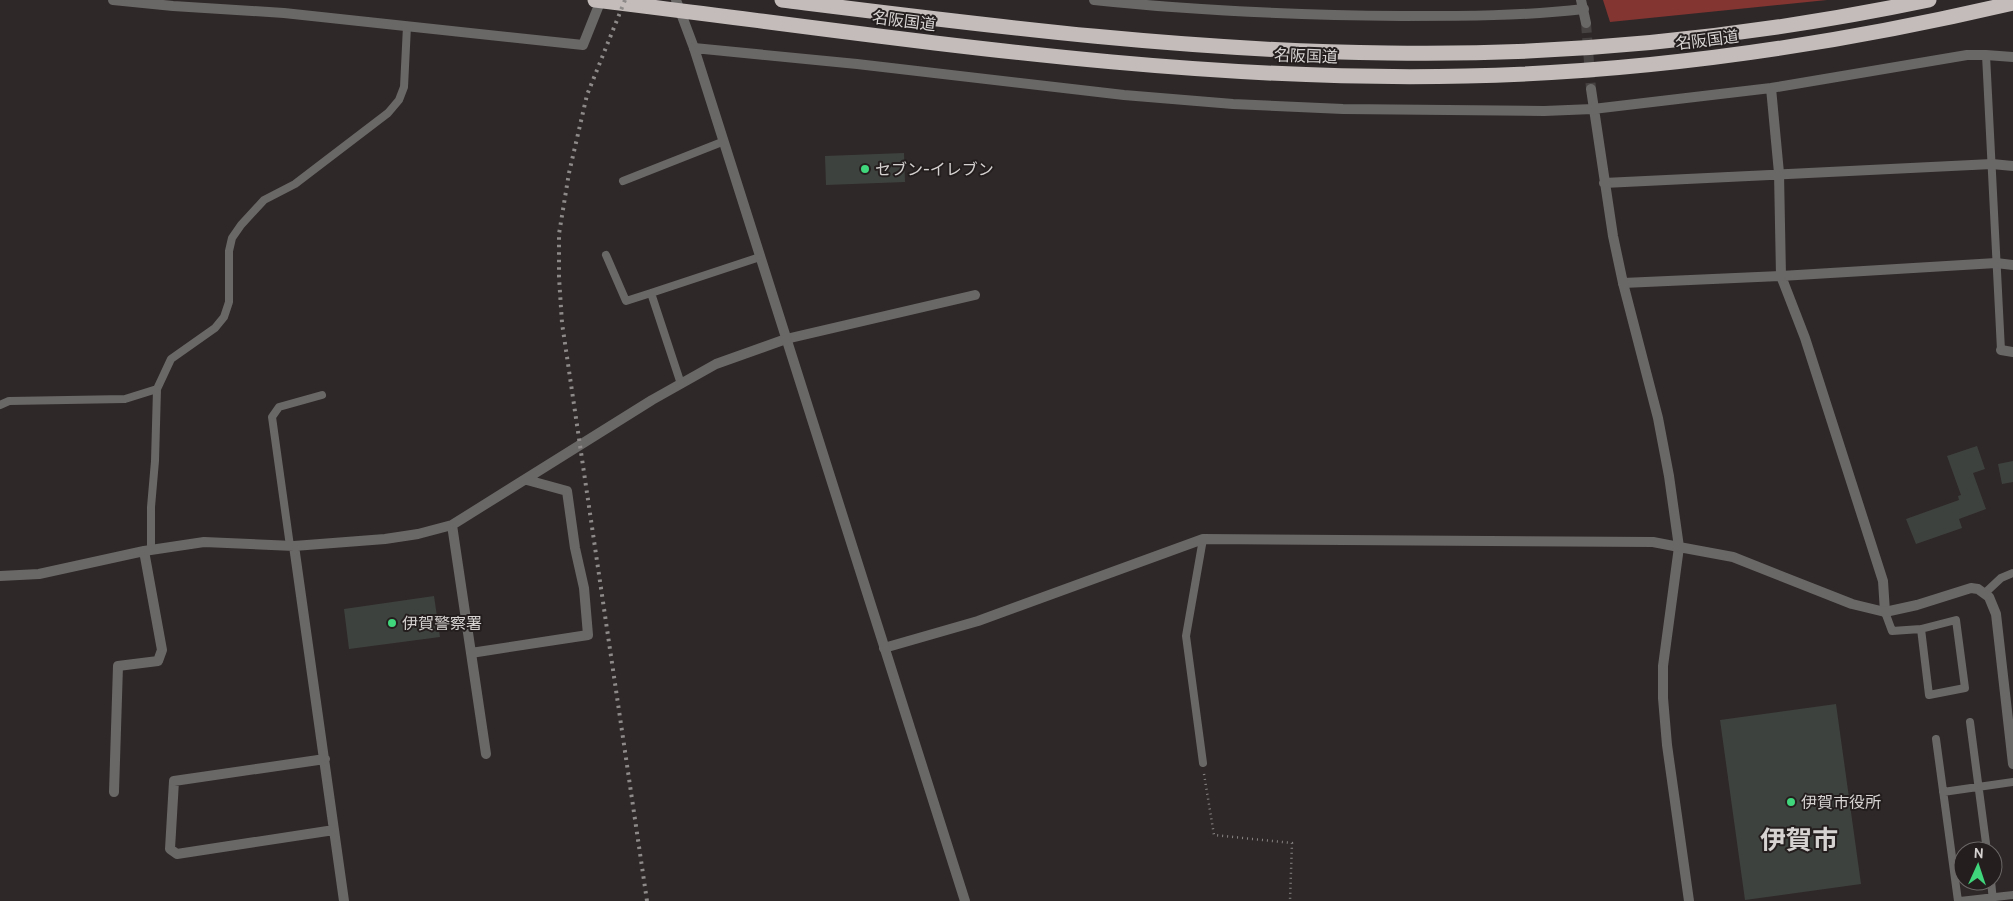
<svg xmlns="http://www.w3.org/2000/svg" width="2013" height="901" viewBox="0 0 2013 901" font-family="Cabin,'Noto Sans JP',sans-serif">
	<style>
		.green { fill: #833532 }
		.building { fill: #3e423f }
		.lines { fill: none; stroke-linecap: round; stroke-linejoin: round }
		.tertiary-tunnel { stroke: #474242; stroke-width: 10; stroke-dasharray: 10 5; stroke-linecap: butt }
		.path { stroke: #898484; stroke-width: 2.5; stroke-dasharray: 1 4; stroke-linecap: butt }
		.service { stroke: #6a6767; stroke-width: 8 }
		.minor { stroke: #6a6767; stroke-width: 10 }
		.tertiary { stroke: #6a6767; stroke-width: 10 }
		.motorway { stroke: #c3bcbb; stroke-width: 15 }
		.rail { stroke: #8e8a8a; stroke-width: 4; stroke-dasharray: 2.5 5; stroke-linecap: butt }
		.poi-dot { fill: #40d77c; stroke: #241f1e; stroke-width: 2 }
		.labels { text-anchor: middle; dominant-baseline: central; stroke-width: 4; stroke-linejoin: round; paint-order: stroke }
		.street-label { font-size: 16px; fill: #d6d2d2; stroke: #241f1e }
		.poi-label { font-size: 16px; fill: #d6d2d2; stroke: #241f1e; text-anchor: start }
		.town-label { font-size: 26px; font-weight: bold; fill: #d6d2d2; stroke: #241f1e }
	</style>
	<rect width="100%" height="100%" fill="#2e2828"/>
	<path class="green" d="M 1603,0 L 1827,0 L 1610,22 Z"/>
	<path class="building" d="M 904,153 L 905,182 L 826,185 L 825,156 Z
		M 1977,446 L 1985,469 L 1973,473 L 1986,509 L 1959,519 L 1962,528 L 1916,544 L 1906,519 L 1959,500 L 1958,496 L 1961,495 L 1947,456 Z
		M 2013,461 L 2013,482 L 2002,484 L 1998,464 Z
		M 434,596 L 440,637 L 349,649 L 344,609 Z
		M 1836,704 L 1861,884 L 1745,900 L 1720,720 Z"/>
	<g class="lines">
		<path class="tertiary-tunnel" d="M 1586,23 L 1591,89"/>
		<path class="path" d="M 1204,774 L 1214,835 L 1292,843 L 1290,901"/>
		<path class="service" d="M 1986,55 L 2001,350
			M 623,181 L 722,142
			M 606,255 L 626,301 L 651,293 L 681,384
			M 651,293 L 760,257
			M 0,405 L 9,401 L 125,399 L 157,389 L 171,359 L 215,328 L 224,317 L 229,302 L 229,251 L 232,238 L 241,225 L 264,200 L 295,184 L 312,171 L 388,113 L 399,100 L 404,87 L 407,26
			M 290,546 L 272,417 L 279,407 L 322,395
			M 151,550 L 151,507 L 155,461 L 157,389
			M 1985,593 L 2001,578 L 2013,573
			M 1885,612 L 1892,631 L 1921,629 L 1956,620 L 1965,688 L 1929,695 L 1921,629
			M 1970,722 L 1987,851
			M 1936,739 L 1958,901
			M 1203,763 L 1186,636 L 1203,539
			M 1943,792 L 2013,782
			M 1991,881 L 1993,901
			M 1960,901 L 2013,895"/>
		<path class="minor" d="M 113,0 L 173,6 L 284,13 L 583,45 L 601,0
			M 676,0 L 694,48
			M 1094,0 C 1197,11 1299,15 1402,16 C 1463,16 1524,16 1584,9
			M 1781,276 L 1805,338 L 1883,581 L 1885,612
			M 1623,283 L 1781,276 L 1996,263 L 2013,265
			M 452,525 L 486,754
			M 294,546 L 344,901
			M 0,576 L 39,574 L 144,551 L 204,542 L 294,546 L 385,539 L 418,534 L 452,525 L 652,400 L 716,364 L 786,339 L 975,295
			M 884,648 L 978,621 L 1203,539 L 1653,542 L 1679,547
			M 471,653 L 588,635 L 584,588 L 575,548 L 567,491 L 527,480
			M 325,759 L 174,781 L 170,849 L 177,854 L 334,830
			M 114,792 L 118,666 L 158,661 L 162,650 L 144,551"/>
		<path class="tertiary" d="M 1581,0 L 1586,23
			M 1771,88 L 1779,173 L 1781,276
			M 1591,89 L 1613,236 L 1623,283 L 1658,418 L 1669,476 L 1679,547 L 1663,666 L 1663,698 L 1667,745 L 1689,901
			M 1604,183 L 1992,164 L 2013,166
			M 2001,350 L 2013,352
			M 1679,547 L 1733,557 L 1852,604 L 1885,612 L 1917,605 L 1971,588 L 1978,589 L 1989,597 L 1996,614 L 2013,764
			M 965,901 L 694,48 L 857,64 L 1124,95 L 1233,104 L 1343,109 L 1544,111 L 1593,109 L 1771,88 L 1967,55 L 1986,55 L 2013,57"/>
		<path class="motorway" d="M 595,0 C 884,35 1175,83 1466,76 C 1651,72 1834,45 2013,3
			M 782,0 C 983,25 1184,51 1388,53 C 1568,56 1752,37 1929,0"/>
		<path class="rail" d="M 625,0 L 587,95 L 569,173 L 559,234 L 559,277 L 562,323 L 647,901"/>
	</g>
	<g class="poi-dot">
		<circle cx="865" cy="169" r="5"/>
		<circle cx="392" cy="623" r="5"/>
		<circle cx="1791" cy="802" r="5"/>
	</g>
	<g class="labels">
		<g class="street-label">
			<text transform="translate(904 21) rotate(7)">名阪国道</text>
			<text transform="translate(1707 40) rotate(-7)">名阪国道</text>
			<text transform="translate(1306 56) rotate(2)">名阪国道</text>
		</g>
		<g class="poi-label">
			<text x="875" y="169">セブン-イレブン</text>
			<text x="402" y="623">伊賀警察署</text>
			<text x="1801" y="802">伊賀市役所</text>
		</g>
		<g class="town-label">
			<text x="1799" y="840">伊賀市</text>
		</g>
	</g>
	<g transform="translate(1978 866) rotate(3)"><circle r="24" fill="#241f1e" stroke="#6b6766"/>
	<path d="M0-4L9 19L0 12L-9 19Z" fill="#40d77c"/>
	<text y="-8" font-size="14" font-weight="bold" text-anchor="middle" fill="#d6d2d2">N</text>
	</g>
</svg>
